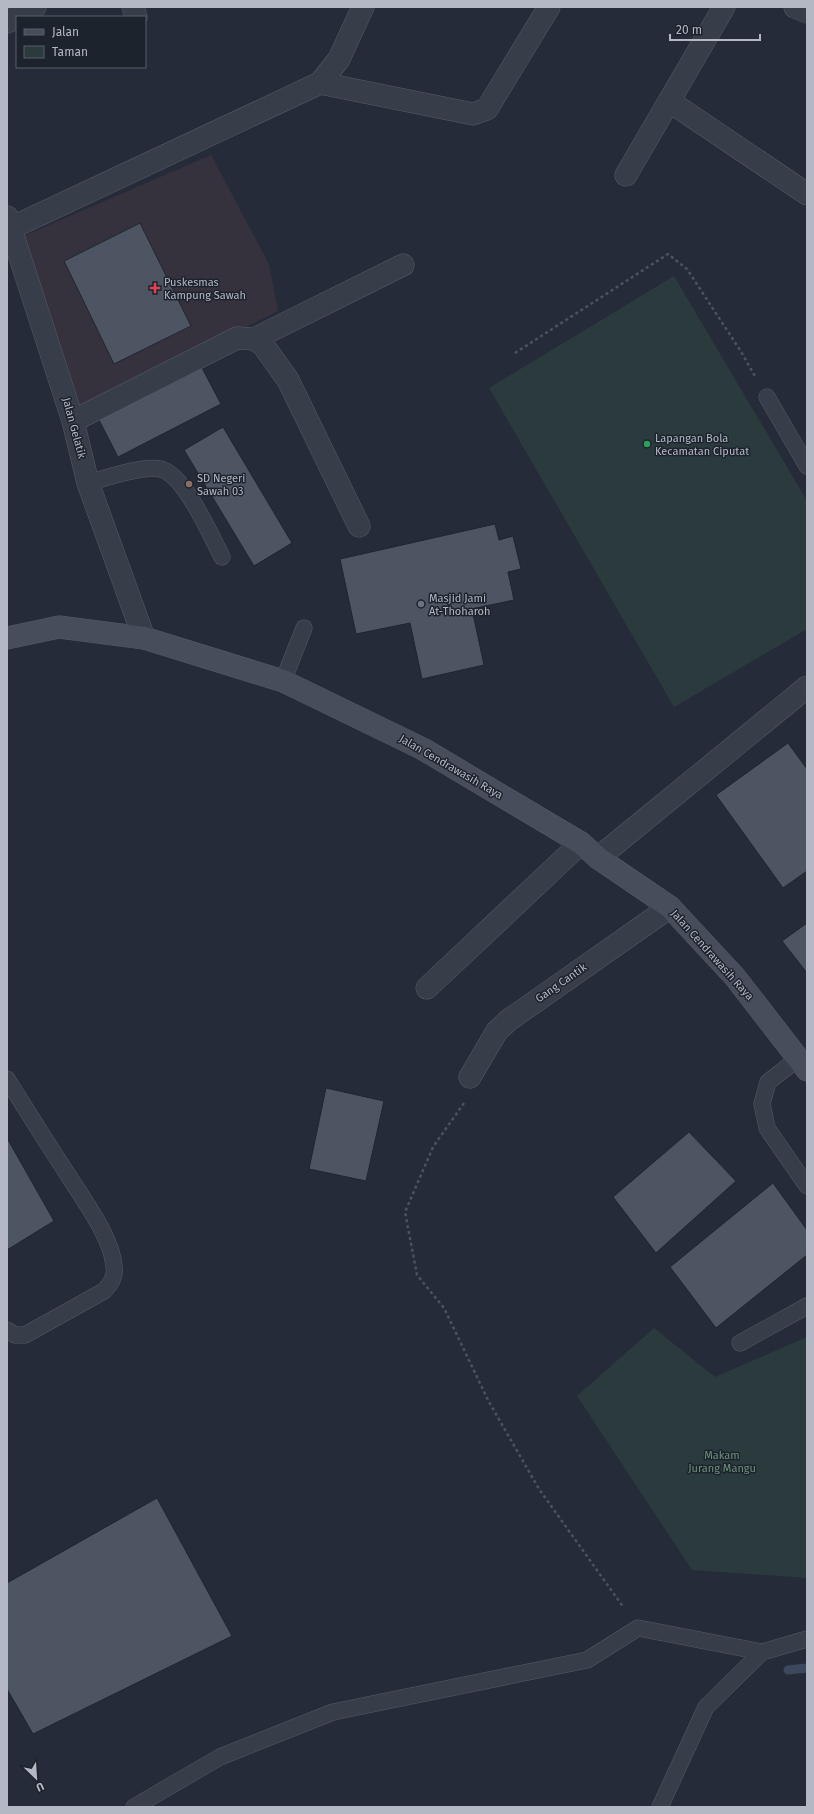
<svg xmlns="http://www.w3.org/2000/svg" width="814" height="1814" viewBox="0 0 814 1814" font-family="'Fira Sans',sans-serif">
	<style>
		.medical { fill: #35323d }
		.green { fill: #2b3b3d }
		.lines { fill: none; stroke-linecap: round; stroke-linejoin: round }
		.stream { stroke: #3d485f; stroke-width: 9 }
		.building { fill: #4d5563; stroke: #1f252f }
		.service-casing { stroke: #565b66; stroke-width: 17 }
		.minor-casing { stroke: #565b66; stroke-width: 23 }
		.secondary-casing { stroke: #565b66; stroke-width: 23 }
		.path { stroke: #48565a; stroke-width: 2.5; stroke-dasharray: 3 3; stroke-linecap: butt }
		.service { stroke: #383e49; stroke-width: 16 }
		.minor { stroke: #383e49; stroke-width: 22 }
		.secondary { stroke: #474d5b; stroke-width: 22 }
		.health-dot { fill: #e0444e; stroke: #1d232d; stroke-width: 1.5 }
		.leisure-dot { fill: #2e9e5b; stroke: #1d232d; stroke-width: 1.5 }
		.education-dot { fill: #8d6e63; stroke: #1d232d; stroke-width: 1.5 }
		.worship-dot { fill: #6b7280; stroke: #1d232d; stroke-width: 1.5 }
		.labels { text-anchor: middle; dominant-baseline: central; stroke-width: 3; stroke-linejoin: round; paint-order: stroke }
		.poi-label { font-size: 11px; fill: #b3b8c4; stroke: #1d232d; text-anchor: start }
		.street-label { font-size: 11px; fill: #b3b8c4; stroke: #1d232d }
		.park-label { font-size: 11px; fill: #6d9279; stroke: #1d232d }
	</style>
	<rect width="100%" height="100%" fill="#252b38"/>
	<path class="medical" d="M 211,155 L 269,264 L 278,311 L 79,411 L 19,238 Z"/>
	<path class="green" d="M 674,276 L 807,501 L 807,629 L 674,707 L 489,388 Z
		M 654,1328 L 715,1377 L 807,1337 L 807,1578 L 692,1570 L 577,1396 Z"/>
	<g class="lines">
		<path class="stream" d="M 788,1670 L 807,1668"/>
	</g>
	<path class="building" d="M 140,223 L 191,326 L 114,364 L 64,261 Z
		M 201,366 L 221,404 L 118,457 L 99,420 Z
		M 223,427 L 292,543 L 254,566 L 184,450 Z
		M 495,524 L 499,540 L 513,536 L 521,569 L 508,572 L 514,600 L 472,609 L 484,665 L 422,679 L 410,623 L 356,634 L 340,559 Z
		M 788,743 L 807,769 L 807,871 L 783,888 L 716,795 Z
		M 807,923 L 807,973 L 782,941 Z
		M 326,1088 L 384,1101 L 366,1181 L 309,1169 Z
		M 689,1132 L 736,1181 L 656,1253 L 613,1197 Z
		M 7,1138 L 54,1221 L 7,1250 Z
		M 773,1183 L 807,1230 L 807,1255 L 716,1328 L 670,1267 Z
		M 157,1498 L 232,1636 L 33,1734 L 7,1689 L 7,1583 Z"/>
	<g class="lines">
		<g class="service-casing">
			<path id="service" d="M 767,397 L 807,466
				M 88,483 C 106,478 143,465 160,469 C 184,473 211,536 222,557
				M 283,681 L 304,628
				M 799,1058 L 768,1082 L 762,1104 L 767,1128 L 807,1186
				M 7,1079 C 27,1111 47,1143 68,1175 C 83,1199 112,1238 114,1266 C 116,1276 111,1284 104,1291 L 25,1335 L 15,1335 L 7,1330
				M 740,1343 L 807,1306
				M 134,1807 L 220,1757 L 333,1712 L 587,1660 L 638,1628 L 762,1652 L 807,1639
				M 660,1807 L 706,1707 L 762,1652"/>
		</g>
		<g class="minor-casing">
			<path id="minor" d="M 133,7 L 136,17
				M 795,7 L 807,12
				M 7,22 L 35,7
				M 320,83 L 473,114 L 487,109 L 549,7
				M 669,101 L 807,194
				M 626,175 L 724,7
				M 7,217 L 73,421 L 88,483 L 144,638
				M 11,228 L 320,83 L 339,59 L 363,7
				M 254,339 L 403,265
				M 73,421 L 237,338 L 254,339 L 263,345 L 288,380 L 359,526
				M 598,858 L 807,687
				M 427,988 L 581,843
				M 470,1077 L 497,1031 L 509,1020 L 670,907"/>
		</g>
		<g class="secondary-casing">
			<path id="secondary" d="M 7,638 L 59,627 L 144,638 L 283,681 L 423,749 L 581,843 L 598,858 L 670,907 L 735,977 L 807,1070"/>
		</g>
		<path class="path" d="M 515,353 L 668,254 L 687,269 L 740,350 L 756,378
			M 464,1103 L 433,1147 L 405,1212 L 417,1275 L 444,1308 L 489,1402 L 539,1489 L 624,1608"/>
		<use href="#service" class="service"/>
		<use href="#minor" class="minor"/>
		<use href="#secondary" class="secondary"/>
	</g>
	<path class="health-dot" d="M153 282h4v4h4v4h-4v4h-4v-4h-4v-4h4z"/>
	<circle class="leisure-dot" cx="647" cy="444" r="4"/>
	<circle class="education-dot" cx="189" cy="484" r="4"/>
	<circle class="worship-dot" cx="421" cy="604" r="4"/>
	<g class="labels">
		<g class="poi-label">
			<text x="164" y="282">Puskesmas<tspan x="164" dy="13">Kampung Sawah</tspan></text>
			<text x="655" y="438">Lapangan Bola<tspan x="655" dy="13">Kecamatan Ciputat</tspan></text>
			<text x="197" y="478">SD Negeri<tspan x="197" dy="13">Sawah 03</tspan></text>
			<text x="429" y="598">Masjid Jami<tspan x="429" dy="13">At-Thoharoh</tspan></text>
		</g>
		<g class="street-label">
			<text transform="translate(74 428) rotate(75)">Jalan Gelatik</text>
			<text transform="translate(451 767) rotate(30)">Jalan Cendrawasih Raya</text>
			<text transform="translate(712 955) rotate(48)">Jalan Cendrawasih Raya</text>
			<text transform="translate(561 983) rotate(-35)">Gang Cantik</text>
		</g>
		<g class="park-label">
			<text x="722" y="1455">Makam<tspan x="722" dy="13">Jurang Mangu</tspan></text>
		</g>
	</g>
	<rect width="814" height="1814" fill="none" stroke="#b3b8c4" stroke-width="16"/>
	<rect x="16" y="16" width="130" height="52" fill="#1d232d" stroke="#595f69"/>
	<rect x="24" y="29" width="20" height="6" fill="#474d5b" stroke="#595f69"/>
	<text x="52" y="36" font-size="12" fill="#b3b8c4">Jalan</text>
	<rect x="24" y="46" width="20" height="12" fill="#2b3b3d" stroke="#595f69"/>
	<text x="52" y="56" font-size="12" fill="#b3b8c4">Taman</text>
	<g transform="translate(36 1778) rotate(155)" stroke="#1d232d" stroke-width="3" paint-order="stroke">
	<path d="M0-3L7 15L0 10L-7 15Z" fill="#b3b8c4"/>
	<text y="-6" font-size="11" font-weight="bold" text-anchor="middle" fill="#b3b8c4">U</text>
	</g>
	<path d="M670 34v6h90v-6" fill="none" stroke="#b3b8c4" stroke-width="2"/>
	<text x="676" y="34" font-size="12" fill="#b3b8c4" stroke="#1d232d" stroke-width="3" paint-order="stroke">20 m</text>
</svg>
